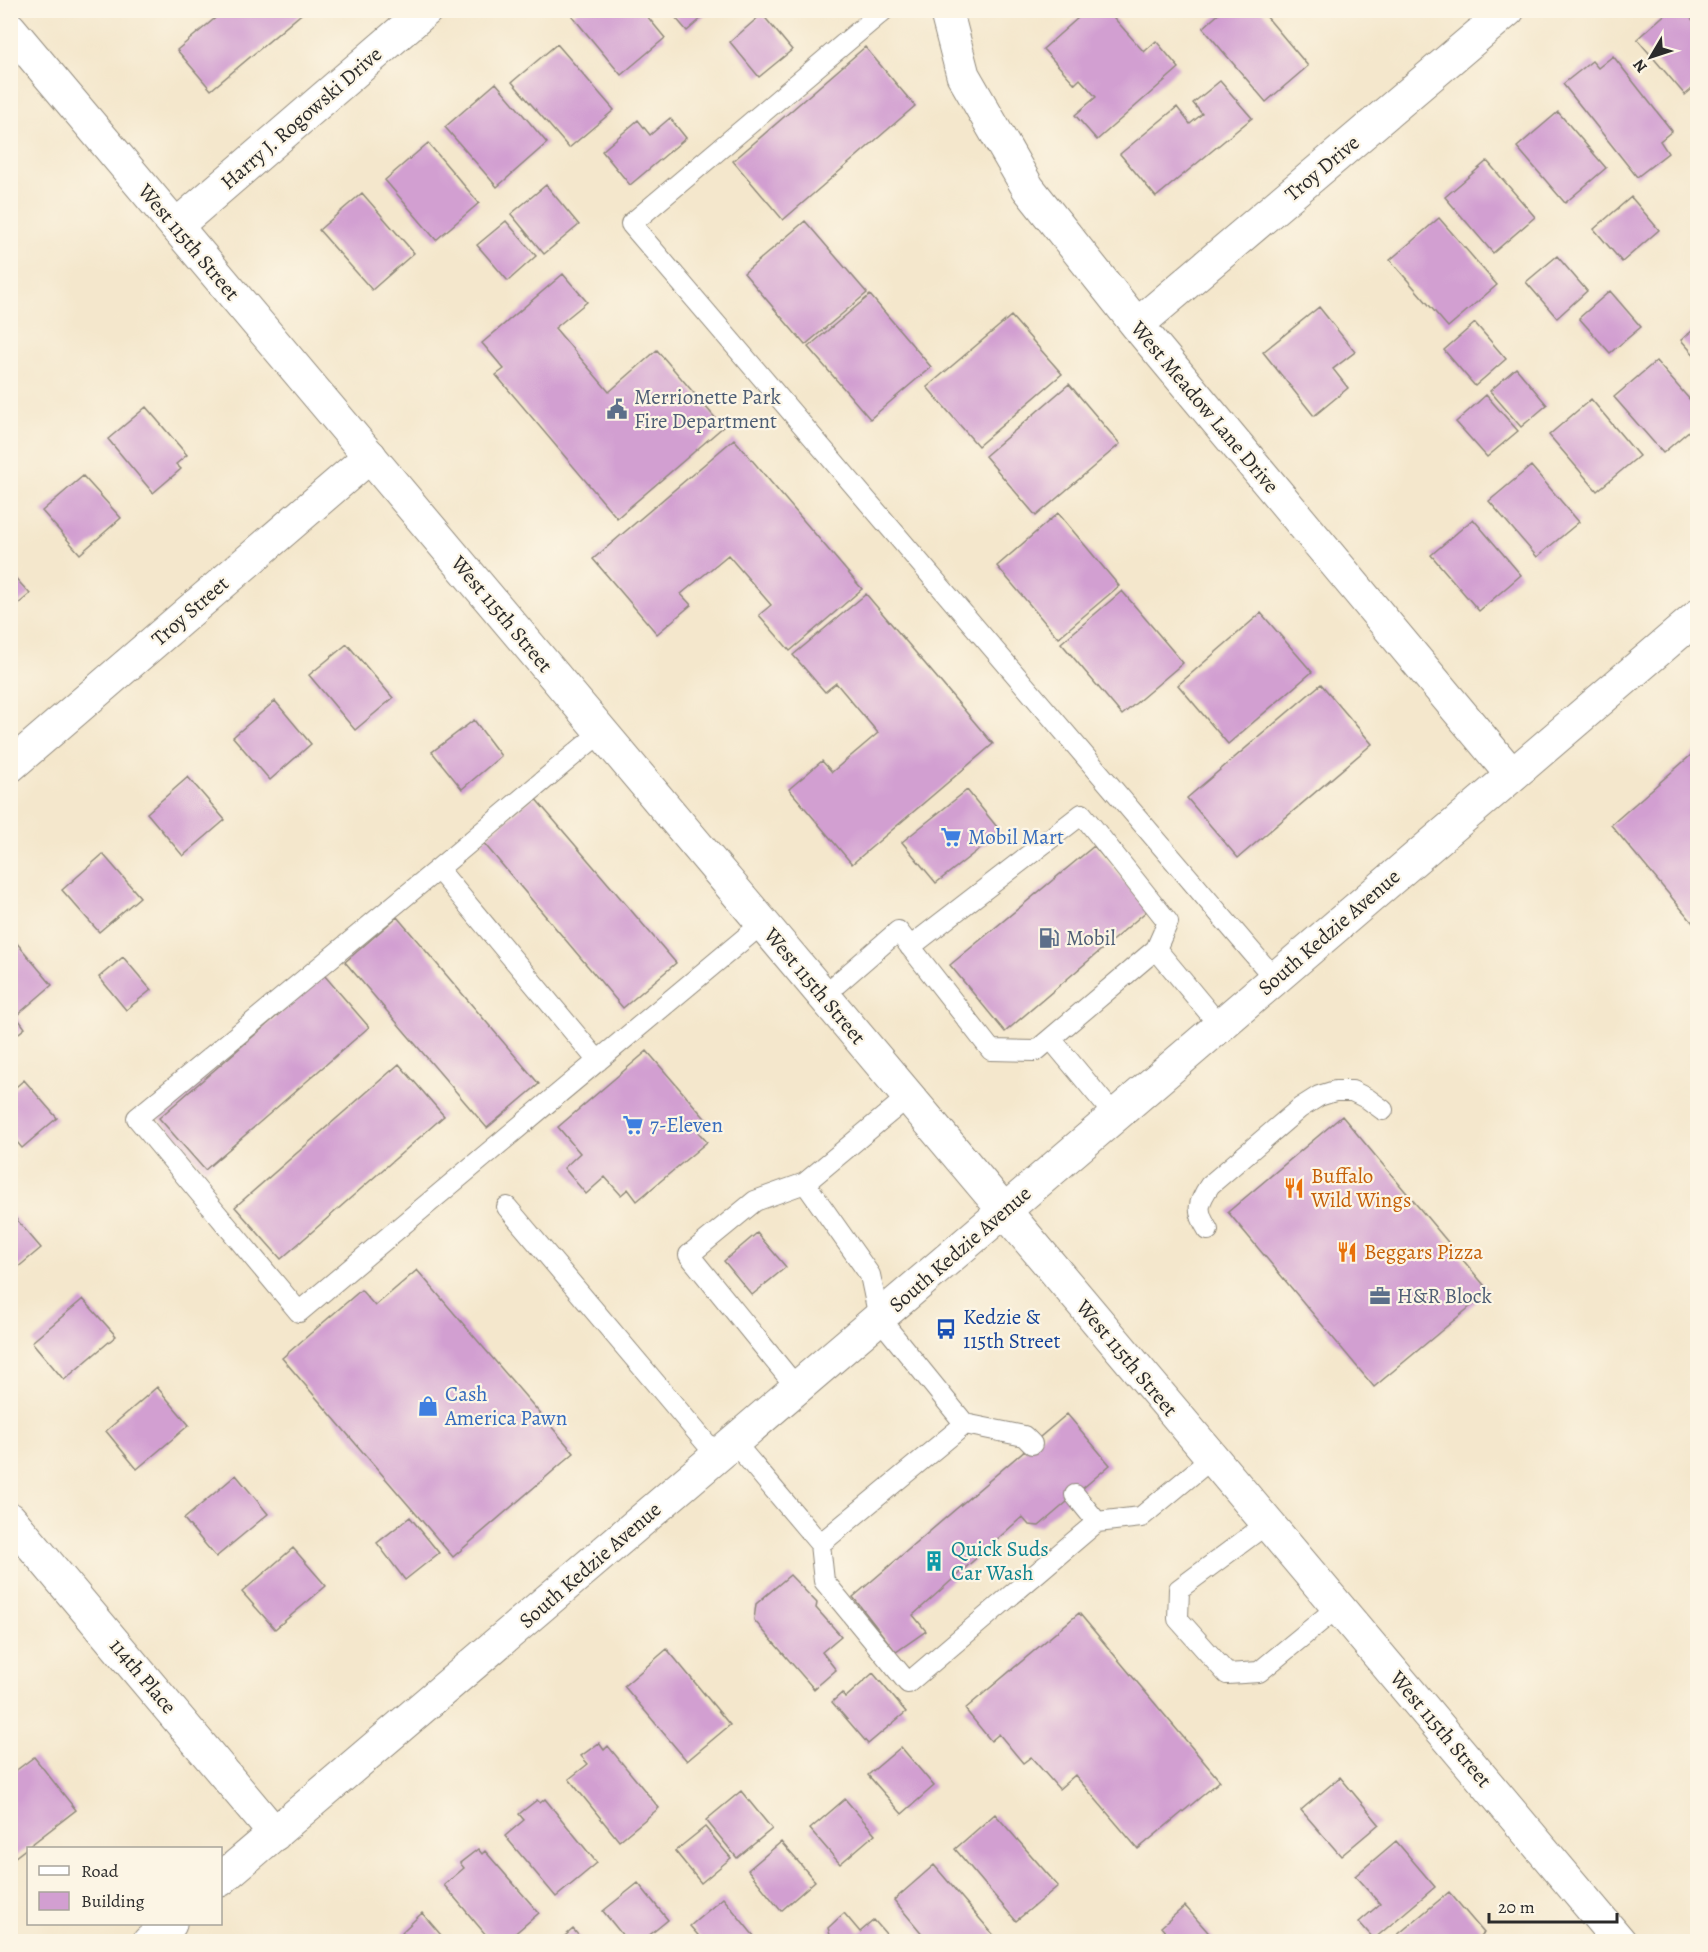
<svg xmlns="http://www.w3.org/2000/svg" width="1708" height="1952" viewBox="0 0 1708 1952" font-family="Alegreya,serif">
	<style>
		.building { fill: #d29fd1 }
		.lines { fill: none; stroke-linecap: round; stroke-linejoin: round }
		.service-casing { stroke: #90897c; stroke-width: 22 }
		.minor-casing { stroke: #90897c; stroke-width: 35 }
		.tertiary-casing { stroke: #90897c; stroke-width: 35 }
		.secondary-casing { stroke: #90897c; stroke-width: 35 }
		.service { stroke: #fff; stroke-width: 20 }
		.minor { stroke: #fff; stroke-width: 33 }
		.tertiary { stroke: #fff; stroke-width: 33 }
		.secondary { stroke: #fff; stroke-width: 33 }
		.labels { text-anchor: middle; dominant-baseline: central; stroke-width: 4.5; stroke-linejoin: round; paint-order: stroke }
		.street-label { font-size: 21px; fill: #2b2b2b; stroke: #fcf5e5 }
		.service-label { font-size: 21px; fill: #4e5e75; stroke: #fcf5e5; text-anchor: start }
		.shop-label { font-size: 21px; fill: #366cbe; stroke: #fcf5e5; text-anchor: start }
		.food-label { font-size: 21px; fill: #c56008; stroke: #fcf5e5; text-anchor: start }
		.transit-label { font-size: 21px; fill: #164399; stroke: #fcf5e5; text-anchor: start }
		.culture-label { font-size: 21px; fill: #0d838f; stroke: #fcf5e5; text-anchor: start }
	</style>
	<rect width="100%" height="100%" fill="#fcf5e5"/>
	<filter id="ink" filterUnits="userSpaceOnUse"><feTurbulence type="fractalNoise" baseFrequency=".0167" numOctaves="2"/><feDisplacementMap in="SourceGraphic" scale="12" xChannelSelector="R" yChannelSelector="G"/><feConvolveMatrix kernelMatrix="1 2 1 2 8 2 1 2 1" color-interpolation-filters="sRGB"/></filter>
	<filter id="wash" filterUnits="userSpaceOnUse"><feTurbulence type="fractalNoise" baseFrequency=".008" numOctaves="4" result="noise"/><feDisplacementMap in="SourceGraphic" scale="24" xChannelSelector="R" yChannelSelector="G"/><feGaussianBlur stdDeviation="1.35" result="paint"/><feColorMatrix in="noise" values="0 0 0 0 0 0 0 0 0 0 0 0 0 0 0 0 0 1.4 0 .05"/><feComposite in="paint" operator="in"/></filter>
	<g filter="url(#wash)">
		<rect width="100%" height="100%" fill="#f4e7cc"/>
		<g id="blocks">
			<path class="building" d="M 225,10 L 306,10 L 211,90 L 177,50 Z
				M 578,10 L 642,10 L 665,38 L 621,75 L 572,16 Z
				M 669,10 L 711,10 L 687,31 Z
				M 1087,10 L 1107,10 L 1144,52 L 1156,41 L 1179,68 L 1097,140 L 1075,115 L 1096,97 L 1080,79 L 1075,84 L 1043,49 Z
				M 1223,10 L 1261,10 L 1308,66 L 1266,102 L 1203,28 Z
				M 1670,10 L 1684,10 L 1698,26 L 1698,84 L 1685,95 L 1637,39 Z
				M 762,14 L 792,50 L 759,77 L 730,42 Z
				M 557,44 L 614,110 L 569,148 L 512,82 Z
				M 865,47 L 915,106 L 783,220 L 733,161 Z
				M 1613,56 L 1672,131 L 1660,141 L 1668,153 L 1637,177 L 1563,84 L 1592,61 L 1598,68 Z
				M 1220,81 L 1252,118 L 1156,197 L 1120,154 L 1177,107 L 1190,124 L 1202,114 L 1193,103 Z
				M 496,83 L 547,143 L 497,187 L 445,127 Z
				M 1558,112 L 1606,168 L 1565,203 L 1517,147 Z
				M 670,118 L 686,138 L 630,185 L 602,151 L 638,120 L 650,135 Z
				M 428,143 L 479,203 L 436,240 L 385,180 Z
				M 1487,161 L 1535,217 L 1493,253 L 1445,197 Z
				M 546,185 L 579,225 L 544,254 L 511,214 Z
				M 362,193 L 414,253 L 372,290 L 319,230 Z
				M 1631,197 L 1659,230 L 1622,262 L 1594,229 Z
				M 1439,218 L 1497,285 L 1448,327 L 1390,260 Z
				M 506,221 L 536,256 L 508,281 L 477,245 Z
				M 805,221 L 867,293 L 805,345 L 744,273 Z
				M 1557,256 L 1587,291 L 1557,318 L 1526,282 Z
				M 563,274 L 587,302 L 555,328 L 609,392 L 657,350 L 723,427 L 617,518 L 496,375 L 504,369 L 482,343 Z
				M 1610,291 L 1641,327 L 1610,353 L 1579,318 Z
				M 870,295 L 931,367 L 870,419 L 808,347 Z
				M 1319,307 L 1355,352 L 1333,369 L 1348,388 L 1314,416 L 1263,352 Z
				M 1011,316 L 1062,374 L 978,446 L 927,387 Z
				M 1475,323 L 1506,359 L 1475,386 L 1444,350 Z
				M 1698,326 L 1698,359 L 1681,340 Z
				M 1656,361 L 1698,409 L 1698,423 L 1663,453 L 1614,397 Z
				M 1516,368 L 1547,405 L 1521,427 L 1490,391 Z
				M 1069,384 L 1120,444 L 1036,516 L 985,456 Z
				M 1486,395 L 1518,431 L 1487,457 L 1456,422 Z
				M 1591,399 L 1639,456 L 1597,491 L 1549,435 Z
				M 146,407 L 187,455 L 176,464 L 181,469 L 153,493 L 108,439 Z
				M 734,439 L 862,589 L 790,651 L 759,615 L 771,605 L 728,555 L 681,594 L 691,605 L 657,634 L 593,559 Z
				M 1531,466 L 1579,522 L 1537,557 L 1489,501 Z
				M 83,476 L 121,518 L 80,554 L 42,511 Z
				M 1058,513 L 1119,586 L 1058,638 L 997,566 Z
				M 1473,519 L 1521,575 L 1479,611 L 1431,555 Z
				M 10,572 L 30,594 L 10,611 Z
				M 1122,591 L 1183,663 L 1122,715 L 1061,643 Z
				M 866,594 L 993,744 L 852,864 L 789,789 L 822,761 L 832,772 L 878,733 L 836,683 L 825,692 L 793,655 Z
				M 1261,613 L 1312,672 L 1228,744 L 1178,685 Z
				M 347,644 L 393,698 L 355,730 L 309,675 Z
				M 1321,684 L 1372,744 L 1238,858 L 1187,798 Z
				M 275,701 L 311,744 L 270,780 L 233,737 Z
				M 474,720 L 501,756 L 462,789 L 432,752 Z
				M 1698,749 L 1698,929 L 1611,825 Z
				M 188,777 L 225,820 L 183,856 L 147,813 Z
				M 967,790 L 1001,832 L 936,883 L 902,842 Z
				M 534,797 L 676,963 L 623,1008 L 482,841 Z
				M 1094,846 L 1148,910 L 1005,1032 L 950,965 Z
				M 103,854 L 140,897 L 99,932 L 62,890 Z
				M 397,917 L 539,1084 L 487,1128 L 345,962 Z
				M 10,935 L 52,985 L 16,1016 L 25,1028 L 10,1040 Z
				M 123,957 L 151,990 L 126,1010 L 99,977 Z
				M 324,975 L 369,1027 L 205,1170 L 159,1118 Z
				M 647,1051 L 709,1123 L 698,1132 L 707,1142 L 637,1201 L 628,1189 L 621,1195 L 605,1177 L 586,1194 L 564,1168 L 580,1153 L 558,1127 Z
				M 399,1064 L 444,1116 L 281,1259 L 235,1207 Z
				M 24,1080 L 57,1118 L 22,1148 L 10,1134 L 10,1092 Z
				M 1342,1116 L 1489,1291 L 1374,1387 L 1228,1212 Z
				M 10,1212 L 41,1248 L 10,1274 Z
				M 757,1233 L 786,1267 L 752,1295 L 724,1261 Z
				M 417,1270 L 574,1453 L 453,1557 L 282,1358 L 361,1290 L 375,1306 Z
				M 83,1299 L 116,1336 L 64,1380 L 32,1342 Z
				M 157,1387 L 189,1425 L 137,1469 L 106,1431 Z
				M 1067,1414 L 1110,1465 L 1039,1526 L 1029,1525 L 1022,1517 L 913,1615 L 926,1631 L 896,1652 L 853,1597 Z
				M 236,1475 L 268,1514 L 216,1557 L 184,1519 Z
				M 410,1517 L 439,1553 L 405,1580 L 377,1543 Z
				M 293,1548 L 326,1586 L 275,1629 L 242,1592 Z
				M 790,1575 L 817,1603 L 816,1608 L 841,1636 L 822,1652 L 836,1670 L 814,1689 L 754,1620 L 756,1604 Z
				M 1079,1613 L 1220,1781 L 1138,1849 L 1075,1775 L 1059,1789 L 1031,1757 L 1023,1763 L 999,1734 L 991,1741 L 965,1709 Z
				M 667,1649 L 730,1725 L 687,1761 L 624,1686 Z
				M 873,1673 L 906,1712 L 868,1744 L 832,1702 L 842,1693 L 845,1698 Z
				M 599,1743 L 604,1750 L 608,1746 L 659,1808 L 619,1841 L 569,1779 L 588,1764 L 581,1756 Z
				M 901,1747 L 934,1786 L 902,1814 L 868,1775 Z
				M 34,1757 L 76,1810 L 10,1861 L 10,1804 L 14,1801 L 10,1797 L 10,1775 Z
				M 1340,1777 L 1379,1824 L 1341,1856 L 1301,1810 Z
				M 741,1791 L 772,1829 L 737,1858 L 706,1820 Z
				M 545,1799 L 597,1863 L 556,1897 L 505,1836 L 524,1820 L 519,1814 L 537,1800 L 540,1803 Z
				M 845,1799 L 875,1834 L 840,1864 L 810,1829 Z
				M 995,1814 L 1058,1886 L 1016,1921 L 955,1849 Z
				M 705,1827 L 731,1858 L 701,1883 L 675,1851 Z
				M 1396,1841 L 1435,1887 L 1374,1939 L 1359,1922 L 1380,1904 L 1355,1876 Z
				M 781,1842 L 815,1881 L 781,1911 L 748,1870 Z
				M 478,1849 L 482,1854 L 485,1851 L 539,1913 L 505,1942 L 492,1942 L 444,1885 L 464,1868 L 460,1863 Z
				M 934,1865 L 997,1939 L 994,1942 L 929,1942 L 894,1900 Z
				M 638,1883 L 668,1920 L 641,1942 L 628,1942 L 603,1911 Z
				M 1449,1892 L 1484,1933 L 1474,1942 L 1389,1942 Z
				M 723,1898 L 754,1936 L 749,1942 L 704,1942 L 690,1926 Z
				M 1185,1906 L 1214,1939 L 1211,1942 L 1174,1942 L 1161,1927 Z
				M 422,1913 L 447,1942 L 410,1942 L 402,1932 Z
				M 844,1913 L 860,1932 L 874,1920 L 893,1942 L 832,1942 L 828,1928 Z
				M 573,1929 L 584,1942 L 558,1942 Z"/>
		</g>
	</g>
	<g filter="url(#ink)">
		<use href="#blocks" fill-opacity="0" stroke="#90897c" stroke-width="1.5"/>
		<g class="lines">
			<g class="service-casing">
				<path id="service" d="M 884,10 L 631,224 L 1275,979
					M 438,869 L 601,732
					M 910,947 L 1082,814 L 1168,922 L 1156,949
					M 823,996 L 898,931 L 991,1050 L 1036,1051 L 1156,949 L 1220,1026
					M 1051,1039 L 1115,1116
					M 598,1061 L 438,869 L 137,1118 L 299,1312 C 453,1182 608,1052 763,923
					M 805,1183 L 870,1275 L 879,1318 L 965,1424 L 1024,1436 L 1032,1444
					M 507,1207 L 717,1456
					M 1208,1230 C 1196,1211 1197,1204 1210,1185 L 1300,1108 L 1319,1096 L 1335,1091 L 1352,1091 L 1368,1099 L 1383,1110
					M 797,1388 L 689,1255 L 755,1201 L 805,1183 L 908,1097
					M 734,1442 L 820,1544 L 824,1581 L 908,1683 L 1097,1522 L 1141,1517 L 1212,1458
					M 1075,1495 L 1097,1522
					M 1268,1523 L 1179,1589 L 1178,1619 L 1227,1674 L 1259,1672 L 1338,1607
					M 820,1544 L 965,1424"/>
			</g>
			<g class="minor-casing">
				<path id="minor" d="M 946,10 L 963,75 L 1028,188 L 1137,325 L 1512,775
					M 176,226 L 426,10
					M 1137,325 L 1508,10
					M 10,766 L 370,456
					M 10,1519 L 275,1834"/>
			</g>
			<g class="tertiary-casing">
				<path id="tertiary" d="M 10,29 L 1620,1942"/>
			</g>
			<g class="secondary-casing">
				<path id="secondary" d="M 220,1880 L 948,1259 L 1698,616
					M 149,1942 L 170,1924"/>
			</g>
			<use href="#service" class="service"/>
			<use href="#minor" class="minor"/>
			<use href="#tertiary" class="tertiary"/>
			<use href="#secondary" class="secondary"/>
		</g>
	</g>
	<defs>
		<g id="civic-bare" transform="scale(1.62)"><path d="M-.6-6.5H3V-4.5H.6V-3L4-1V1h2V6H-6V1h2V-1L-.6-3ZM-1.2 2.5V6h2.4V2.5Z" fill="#5c6f8a" stroke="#fcf5e5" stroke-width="2.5" paint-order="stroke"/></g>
		<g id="supermarket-bare" transform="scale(1.62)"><path d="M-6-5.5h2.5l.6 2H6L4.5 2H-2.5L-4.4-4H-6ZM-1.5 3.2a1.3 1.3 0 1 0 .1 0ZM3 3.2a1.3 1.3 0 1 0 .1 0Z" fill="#3f7fe0" stroke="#fcf5e5" stroke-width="2.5" paint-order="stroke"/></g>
		<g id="fuel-bare" transform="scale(1.62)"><path d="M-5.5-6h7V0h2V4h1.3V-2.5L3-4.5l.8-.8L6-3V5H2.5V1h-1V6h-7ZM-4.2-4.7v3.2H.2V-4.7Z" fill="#5c6f8a" stroke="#fcf5e5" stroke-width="2.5" paint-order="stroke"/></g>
		<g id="restaurant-bare" transform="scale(1.62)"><path d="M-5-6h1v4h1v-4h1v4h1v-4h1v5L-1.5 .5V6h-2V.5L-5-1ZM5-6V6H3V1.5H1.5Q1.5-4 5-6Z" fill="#e8710a" stroke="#fcf5e5" stroke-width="2.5" paint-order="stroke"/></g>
		<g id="office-bare" transform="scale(1.62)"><path d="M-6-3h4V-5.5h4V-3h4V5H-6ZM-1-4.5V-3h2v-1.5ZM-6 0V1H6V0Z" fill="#5c6f8a" stroke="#fcf5e5" stroke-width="2.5" paint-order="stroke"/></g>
		<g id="bus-bare" transform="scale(1.62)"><path d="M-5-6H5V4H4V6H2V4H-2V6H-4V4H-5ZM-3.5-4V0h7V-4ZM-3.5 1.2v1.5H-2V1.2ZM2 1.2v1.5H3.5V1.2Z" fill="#1a4fb4" stroke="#fcf5e5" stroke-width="2.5" paint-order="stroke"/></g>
		<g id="shop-bare" transform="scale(1.62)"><path d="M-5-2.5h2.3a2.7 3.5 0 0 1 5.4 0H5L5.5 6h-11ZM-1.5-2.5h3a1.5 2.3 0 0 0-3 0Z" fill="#3f7fe0" stroke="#fcf5e5" stroke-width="2.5" paint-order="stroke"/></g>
		<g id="building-bare" transform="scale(1.62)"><path d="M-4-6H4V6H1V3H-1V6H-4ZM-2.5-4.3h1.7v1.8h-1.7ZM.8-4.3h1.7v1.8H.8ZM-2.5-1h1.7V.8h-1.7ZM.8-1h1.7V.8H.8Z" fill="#0f9aa8" stroke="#fcf5e5" stroke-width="2.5" paint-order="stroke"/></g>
	</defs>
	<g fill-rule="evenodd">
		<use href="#civic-bare" x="617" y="409"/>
		<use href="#supermarket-bare" x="951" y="837"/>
		<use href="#fuel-bare" x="1049" y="938"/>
		<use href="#supermarket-bare" x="633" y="1125"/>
		<use href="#restaurant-bare" x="1294" y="1188"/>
		<use href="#restaurant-bare" x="1347" y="1252"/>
		<use href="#office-bare" x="1380" y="1296"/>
		<use href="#bus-bare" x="946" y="1329"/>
		<use href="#shop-bare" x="428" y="1406"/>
		<use href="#building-bare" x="934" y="1561"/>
	</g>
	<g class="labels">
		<g class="street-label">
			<text transform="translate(301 118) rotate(-41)">Harry J. Rogowski Drive</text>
			<text transform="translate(1322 168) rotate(-40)">Troy Drive</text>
			<text transform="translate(189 242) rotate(50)">West 115th Street</text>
			<text transform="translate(1205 407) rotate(50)">West Meadow Lane Drive</text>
			<text transform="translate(190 611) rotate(-41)">Troy Street</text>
			<text transform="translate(502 614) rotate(50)">West 115th Street</text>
			<text transform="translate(1329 932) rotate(-41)">South Kedzie Avenue</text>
			<text transform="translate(815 986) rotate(50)">West 115th Street</text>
			<text transform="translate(960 1249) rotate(-41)">South Kedzie Avenue</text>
			<text transform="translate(1127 1358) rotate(50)">West 115th Street</text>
			<text transform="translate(590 1565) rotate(-41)">South Kedzie Avenue</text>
			<text transform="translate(143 1676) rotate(50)">114th Place</text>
			<text transform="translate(1441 1729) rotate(50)">West 115th Street</text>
		</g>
		<g class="service-label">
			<text x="634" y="397">Merrionette Park<tspan x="634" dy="24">Fire Department</tspan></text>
			<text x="1066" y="938">Mobil</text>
			<text x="1397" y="1296">H&amp;R Block</text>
		</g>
		<g class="shop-label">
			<text x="968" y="837">Mobil Mart</text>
			<text x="650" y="1125">7-Eleven</text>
			<text x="445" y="1394">Cash<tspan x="445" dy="24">America Pawn</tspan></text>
		</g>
		<g class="food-label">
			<text x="1311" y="1176">Buffalo<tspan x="1311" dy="24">Wild Wings</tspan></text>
			<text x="1364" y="1252">Beggars Pizza</text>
		</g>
		<g class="transit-label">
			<text x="963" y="1317">Kedzie &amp;<tspan x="963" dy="24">115th Street</tspan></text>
		</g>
		<g class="culture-label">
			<text x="951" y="1549">Quick Suds<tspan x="951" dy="24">Car Wash</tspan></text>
		</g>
	</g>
	<rect width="1708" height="1952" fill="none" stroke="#fcf5e5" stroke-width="36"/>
	<rect x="27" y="1847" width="195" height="78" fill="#fcf5e5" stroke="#a8a49b" stroke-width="1.5"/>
	<rect x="39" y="1866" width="30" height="9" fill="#ffffff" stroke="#a8a49b" stroke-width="1.5"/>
	<text x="81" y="1877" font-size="18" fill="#2b2b2b">Road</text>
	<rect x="39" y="1892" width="30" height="18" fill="#d29fd1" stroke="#a8a49b" stroke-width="1.5"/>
	<text x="81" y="1907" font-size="18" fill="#2b2b2b">Building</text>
	<g transform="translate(1651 57) rotate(231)" stroke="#fcf5e5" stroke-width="4.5" paint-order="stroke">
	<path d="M0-4.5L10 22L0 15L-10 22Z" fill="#2b2b2b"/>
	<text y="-9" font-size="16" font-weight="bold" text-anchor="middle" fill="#2b2b2b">N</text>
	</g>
	<path d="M1489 1913v9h128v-9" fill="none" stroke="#2b2b2b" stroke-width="3"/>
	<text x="1498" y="1913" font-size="18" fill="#2b2b2b" stroke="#fcf5e5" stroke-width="4.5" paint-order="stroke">20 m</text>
</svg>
